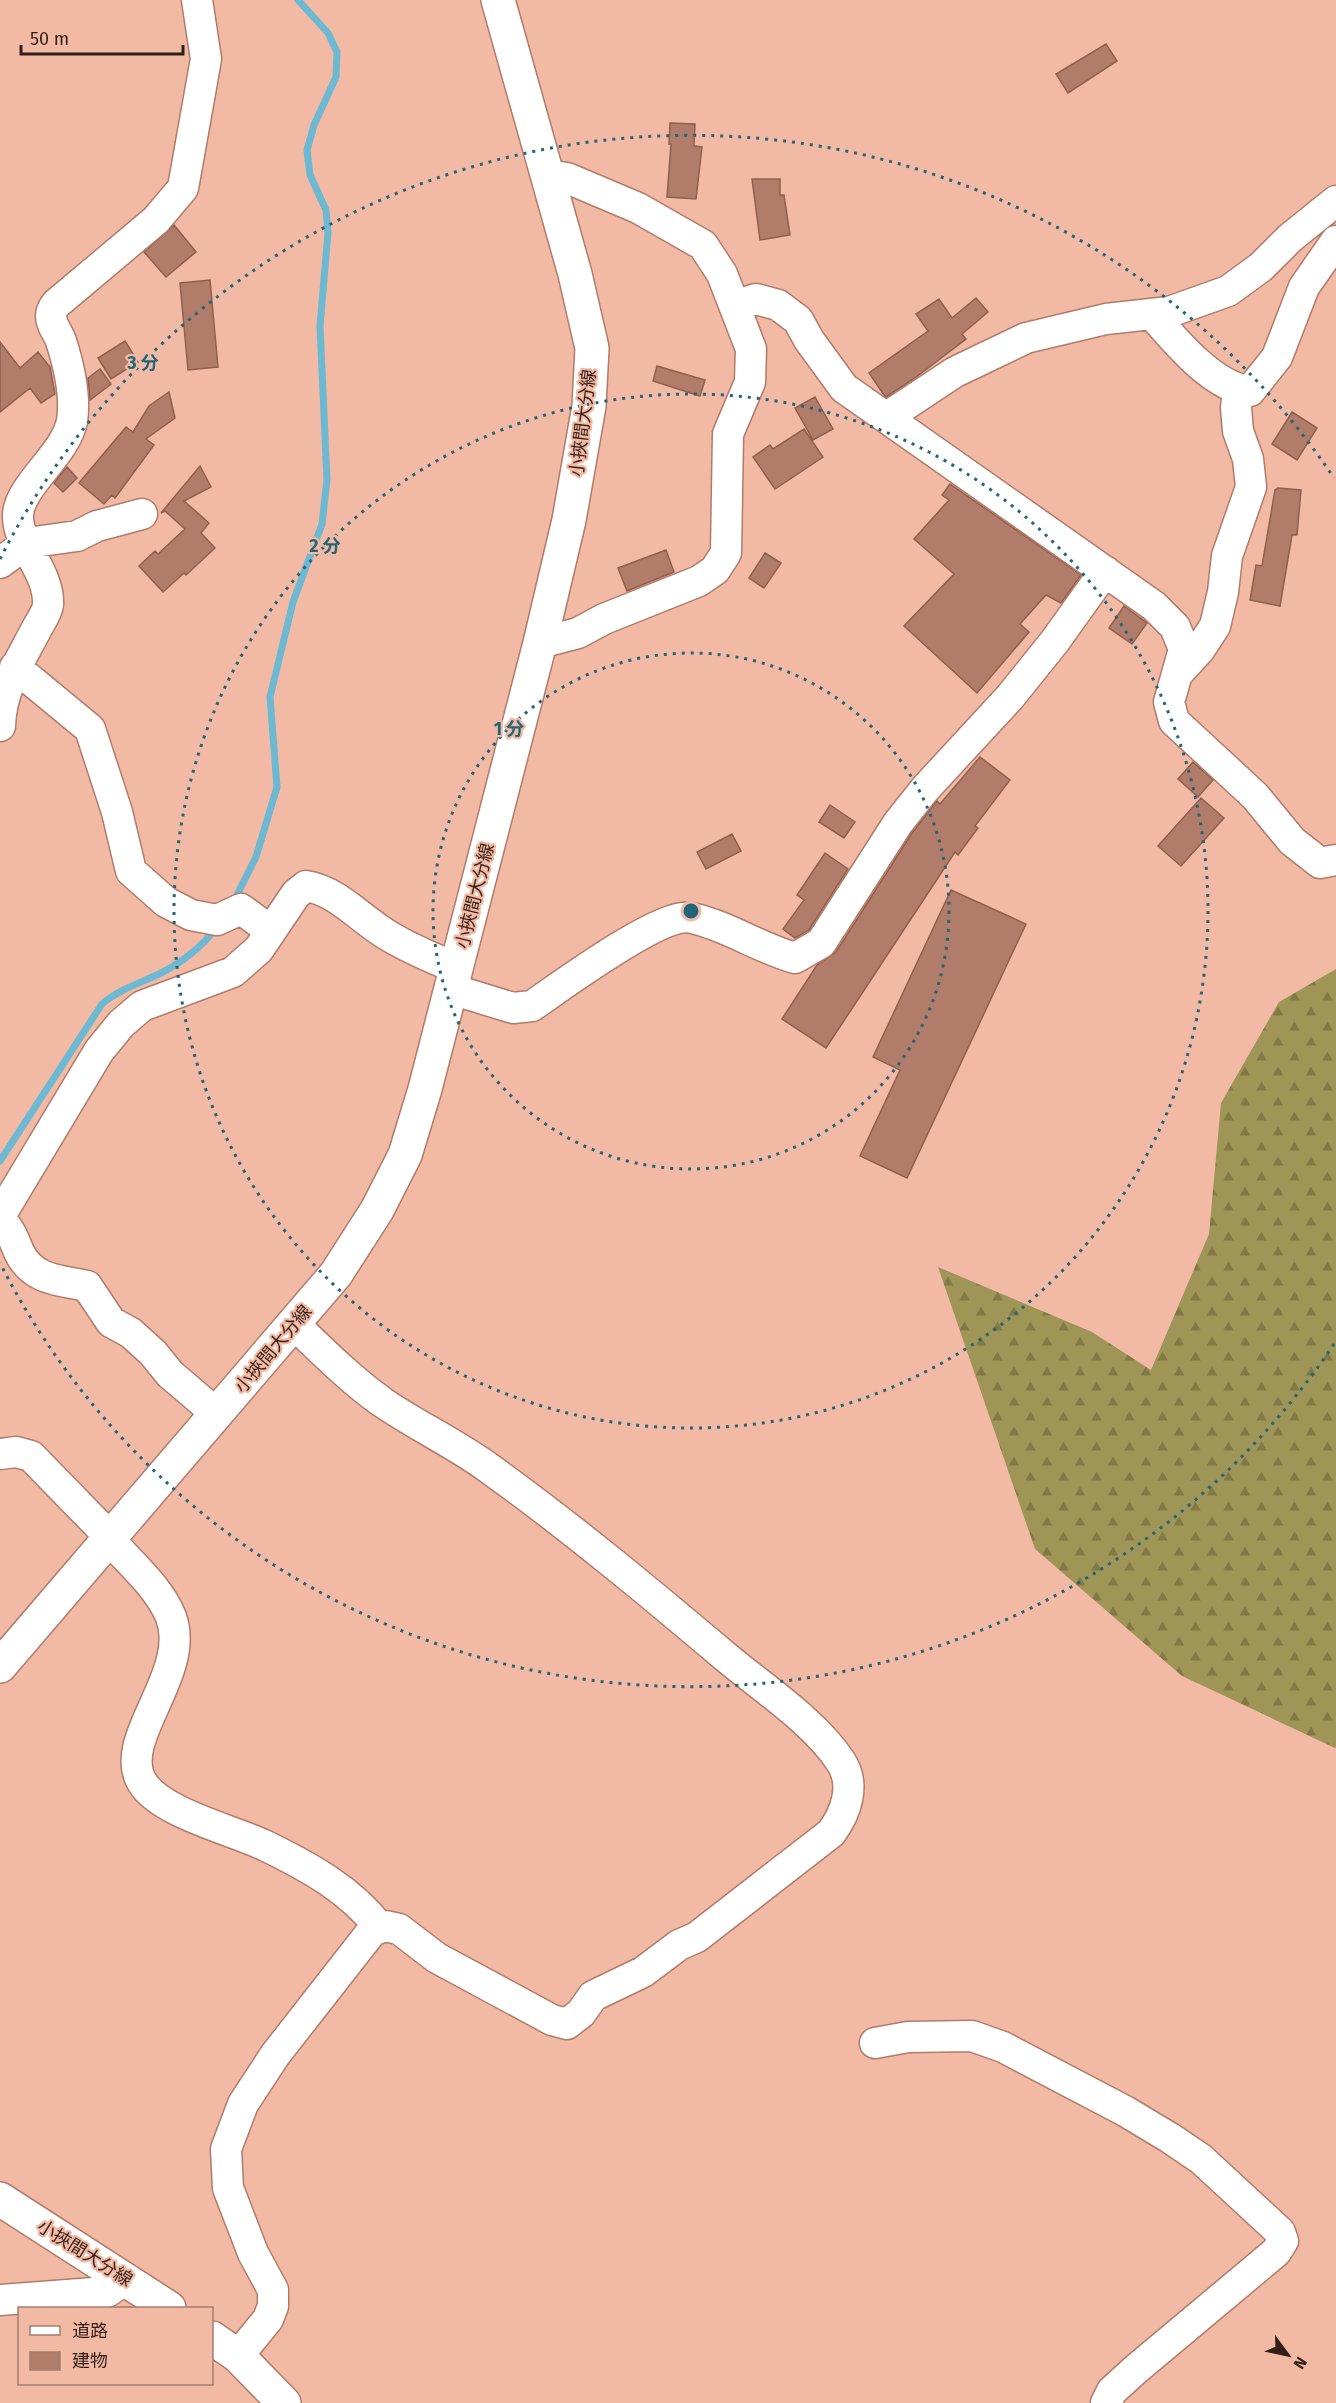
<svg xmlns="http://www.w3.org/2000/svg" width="1336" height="2403" viewBox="0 0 1336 2403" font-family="'Fira Sans','Noto Sans JP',sans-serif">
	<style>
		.forest { fill: url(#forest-firs) }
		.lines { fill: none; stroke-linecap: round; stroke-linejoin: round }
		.stream { stroke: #6cb9d1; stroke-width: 7 }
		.building { fill: #b17d6a; stroke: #915f4d; stroke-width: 1.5 }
		.minor-casing { stroke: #b07c69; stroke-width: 33 }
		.major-casing { stroke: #b07c69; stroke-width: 36 }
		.minor { stroke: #fff; stroke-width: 30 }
		.major { stroke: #fff; stroke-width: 33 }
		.ring { fill: none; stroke: #226578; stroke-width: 3; stroke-dasharray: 3 6 }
		.labels { text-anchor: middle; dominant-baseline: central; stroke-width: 4.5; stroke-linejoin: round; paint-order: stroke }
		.street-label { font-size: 18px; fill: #331e16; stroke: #f2baa5 }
		.centre { fill: #226578; stroke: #f2baa5; stroke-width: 3 }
		.ring-label { font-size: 18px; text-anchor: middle; font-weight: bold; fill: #226578; stroke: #f2baa5; stroke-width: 4.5; stroke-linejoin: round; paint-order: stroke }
	</style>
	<defs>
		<pattern id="forest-firs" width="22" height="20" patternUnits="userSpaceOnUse" patternTransform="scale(1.5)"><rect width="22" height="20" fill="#9f9556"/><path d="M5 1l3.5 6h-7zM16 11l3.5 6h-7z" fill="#827946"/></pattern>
	</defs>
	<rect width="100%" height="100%" fill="#f2baa5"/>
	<path class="forest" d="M 1336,969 L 1336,1747 L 1335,1748 L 1182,1676 L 1035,1549 L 938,1267 L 1092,1332 L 1151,1370 L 1209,1234 L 1221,1103 L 1279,1002 Z"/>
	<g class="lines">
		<path class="stream" d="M 234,901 L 256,857 L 277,787 L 270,697 L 293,602 L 322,524 L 327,480 L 320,326 L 328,233 L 326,210 L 310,175 L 307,150 L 314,125 L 336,77 L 337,52 L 328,33 L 298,0
			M 0,1161 L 102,1004 C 119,989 141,983 161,973 C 181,963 203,946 216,928"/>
	</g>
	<path class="building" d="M 1106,44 L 1117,61 L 1068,93 L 1056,74 Z
		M 670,123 L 695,124 L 694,146 L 702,147 L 696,199 L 667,197 L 671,144 L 669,144 Z
		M 752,179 L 780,179 L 780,195 L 784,195 L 790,235 L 760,240 Z
		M 174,225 L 196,252 L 166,277 L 144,252 Z
		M 210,280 L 218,367 L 188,370 L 180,283 Z
		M 976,298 L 988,312 L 962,334 L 966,339 L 915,378 L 886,397 L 884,395 L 869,373 L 928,331 L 916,314 L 939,299 L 952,318 Z
		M 125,341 L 138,362 L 111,379 L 98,358 Z
		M 0,342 L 20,368 L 38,352 L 50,367 L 55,394 L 41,403 L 30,388 L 0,412 Z
		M 657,366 L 705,380 L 700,396 L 653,381 Z
		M 100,369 L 111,384 L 90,400 L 88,378 Z
		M 169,392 L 175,418 L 146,439 L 154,445 L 115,498 L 112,495 L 104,504 L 79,483 L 126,427 L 133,432 L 149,406 Z
		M 815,397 L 833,429 L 813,440 L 795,408 Z
		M 1292,412 L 1317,428 L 1297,460 L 1272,444 Z
		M 804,429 L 823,457 L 775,489 L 753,457 L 770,445 L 773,449 Z
		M 200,466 L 211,487 L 184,501 L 209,523 L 201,533 L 215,548 L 186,575 L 184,573 L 163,592 L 139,566 L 155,551 L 158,554 L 185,529 L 165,511 L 161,513 Z
		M 67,467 L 77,478 L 63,492 L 54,483 Z
		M 950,484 L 1081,575 L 1061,603 L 1046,595 L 1020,624 L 1029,632 L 977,693 L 904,626 L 954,574 L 914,539 L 949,500 L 942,495 Z
		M 1278,488 L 1301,490 L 1297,535 L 1292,535 L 1280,606 L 1250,600 L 1256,565 L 1262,566 L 1275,490 Z
		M 666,550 L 674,572 L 627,591 L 618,568 Z
		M 765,553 L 781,563 L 764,588 L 749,578 Z
		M 1124,606 L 1147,623 L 1132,644 L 1109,628 Z
		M 980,757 L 1010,780 L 975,826 L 978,828 L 958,855 L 955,852 L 826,1048 L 782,1019 L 817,965 L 836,952 L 912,833 L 937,801 L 940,804 Z
		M 1193,762 L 1213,780 L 1198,797 L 1178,779 Z
		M 1201,798 L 1224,818 L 1181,866 L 1158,846 Z
		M 830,805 L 855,822 L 844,838 L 819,822 Z
		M 732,834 L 741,851 L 706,869 L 697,852 Z
		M 825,853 L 848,869 L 809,930 L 795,938 L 783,929 L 804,900 L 797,895 Z
		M 951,890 L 1026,924 L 907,1178 L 860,1156 L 900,1070 L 873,1057 Z"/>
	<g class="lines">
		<g class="minor-casing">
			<path id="minor" d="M 735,306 L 756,299 L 778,305 L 798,320 L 809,340 L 844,388 L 1154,606 L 1175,627 L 1184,649 L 1169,702 L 1174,721 L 1255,796 L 1292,841 L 1320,863 L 1336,860
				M 1152,314 C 1175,341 1214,388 1250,391 L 1277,357 L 1304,287 L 1336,241
				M 887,417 L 955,372 L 1026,338 L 1106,319 L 1169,312 L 1228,291 L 1261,267 L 1290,238 L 1336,201
				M 0,563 L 27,543 L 77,536 L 97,526 L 142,514
				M 540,643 L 578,633 L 604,619 L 699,581 L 715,570 L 726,553 L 728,434 L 750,382 L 751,349 L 722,274 L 703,245 L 638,208 L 567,178 L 547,175
				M 15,667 L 90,729 L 117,812 L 131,871 L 166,902 L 191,915 L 217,920 L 241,909 L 271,931
				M 1178,673 L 1200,649 L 1215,626 L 1223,592 L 1227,556 L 1251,487 L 1248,459 L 1238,431 L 1236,408 L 1238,390
				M 0,726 C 1,689 20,661 36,630 C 40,622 47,613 48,605 C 50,572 17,545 18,515 C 19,486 66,454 72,421 C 76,395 69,366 61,341 C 58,332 51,326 51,316 C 51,311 53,308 56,304 L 156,220 L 183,188 L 206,59 L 197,0
				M 451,989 L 513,1008 L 532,1006 C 560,987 662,911 692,918 C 728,926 759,948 795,958 L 821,943 L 898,823 L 925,789 L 1010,697 L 1055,641 L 1105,571
				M 0,1216 L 99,1051 L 121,1024 L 142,1006 L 233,972 L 259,949 L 296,894 L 306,886 C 338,891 361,920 389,936 C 410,949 433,958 456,968
				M 0,1220 C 10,1228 14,1240 19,1252 C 33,1281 60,1280 87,1286 L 111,1322 L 131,1333 L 153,1353 L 170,1374 L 217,1414
				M 0,1454 L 16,1452 L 31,1456 L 110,1537
				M 109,1539 C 130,1563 159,1587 171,1617 C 192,1674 116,1739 142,1782 C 160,1813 233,1830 266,1846 C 309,1867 351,1890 380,1928
				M 875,2043 L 908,2037 L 972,2036 L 1003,2047 L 1125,2111 L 1170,2138 L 1201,2159 L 1280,2232 L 1283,2241 L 1276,2252 L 1135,2370 L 1112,2391 L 1106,2403
				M 0,2300 L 107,2292 L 126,2279
				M 238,2356 L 268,2319 L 273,2306 L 273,2290 L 253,2253 L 228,2188 L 226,2149 L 243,2104 L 275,2055 L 372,1931 L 385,1926 L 399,1929 L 437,1958 L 552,2020 L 567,2024 L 581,2013 L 593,1996 L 643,1972 L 679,1945 L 697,1937 L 831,1833 C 846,1813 856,1785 841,1762 C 816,1723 763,1688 727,1658 C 650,1593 572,1528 490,1469 C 456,1444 417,1426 382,1402 C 350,1379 322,1351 294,1324"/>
		</g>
		<g class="major-casing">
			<path id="major" d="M 0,1666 L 336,1274 L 377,1210 L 405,1155 L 425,1089 L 540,643 L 569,520 L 589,406 L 592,348 L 575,274 L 498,0
				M 0,2199 L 169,2308
				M 212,2338 L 238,2356 L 284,2403"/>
		</g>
		<use href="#minor" class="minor"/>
		<use href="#major" class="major"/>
	</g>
	<g class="ring">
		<circle cx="691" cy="911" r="258"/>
		<circle cx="691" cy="911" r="517"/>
		<path d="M1334 1344A775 775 0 0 1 0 1263M0 559A775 775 0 0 1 1334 478"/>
	</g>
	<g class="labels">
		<g class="street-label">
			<text transform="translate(583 423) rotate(-83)">小挾間大分線</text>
			<text transform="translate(475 896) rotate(-76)">小挾間大分線</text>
			<text transform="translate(273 1349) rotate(-50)">小挾間大分線</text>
			<text transform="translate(85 2253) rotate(32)">小挾間大分線</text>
		</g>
	</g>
	<circle cx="691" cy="911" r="9" class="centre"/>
	<g class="ring-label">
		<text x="143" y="369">3 分</text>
		<text x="325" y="552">2 分</text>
		<text x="509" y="735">1 分</text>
	</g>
	<rect x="18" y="2307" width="195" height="78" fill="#f2baa5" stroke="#a67c6c" stroke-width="1.5"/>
	<rect x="30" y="2326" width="30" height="9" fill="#ffffff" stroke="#a67c6c" stroke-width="1.5"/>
	<text x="72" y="2337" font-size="18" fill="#331e16">道路</text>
	<rect x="30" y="2352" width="30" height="18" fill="#b17d6a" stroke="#a67c6c" stroke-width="1.5"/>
	<text x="72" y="2367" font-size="18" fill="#331e16">建物</text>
	<g transform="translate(1288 2355) rotate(123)" stroke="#f2baa5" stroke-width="4.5" paint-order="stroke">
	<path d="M0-4.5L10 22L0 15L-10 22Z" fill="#331e16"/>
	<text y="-9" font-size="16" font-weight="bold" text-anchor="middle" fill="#331e16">N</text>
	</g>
	<path d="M21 45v9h162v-9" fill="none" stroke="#331e16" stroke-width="3"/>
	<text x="30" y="45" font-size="18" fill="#331e16" stroke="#f2baa5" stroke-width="4.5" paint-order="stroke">50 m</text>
</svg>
